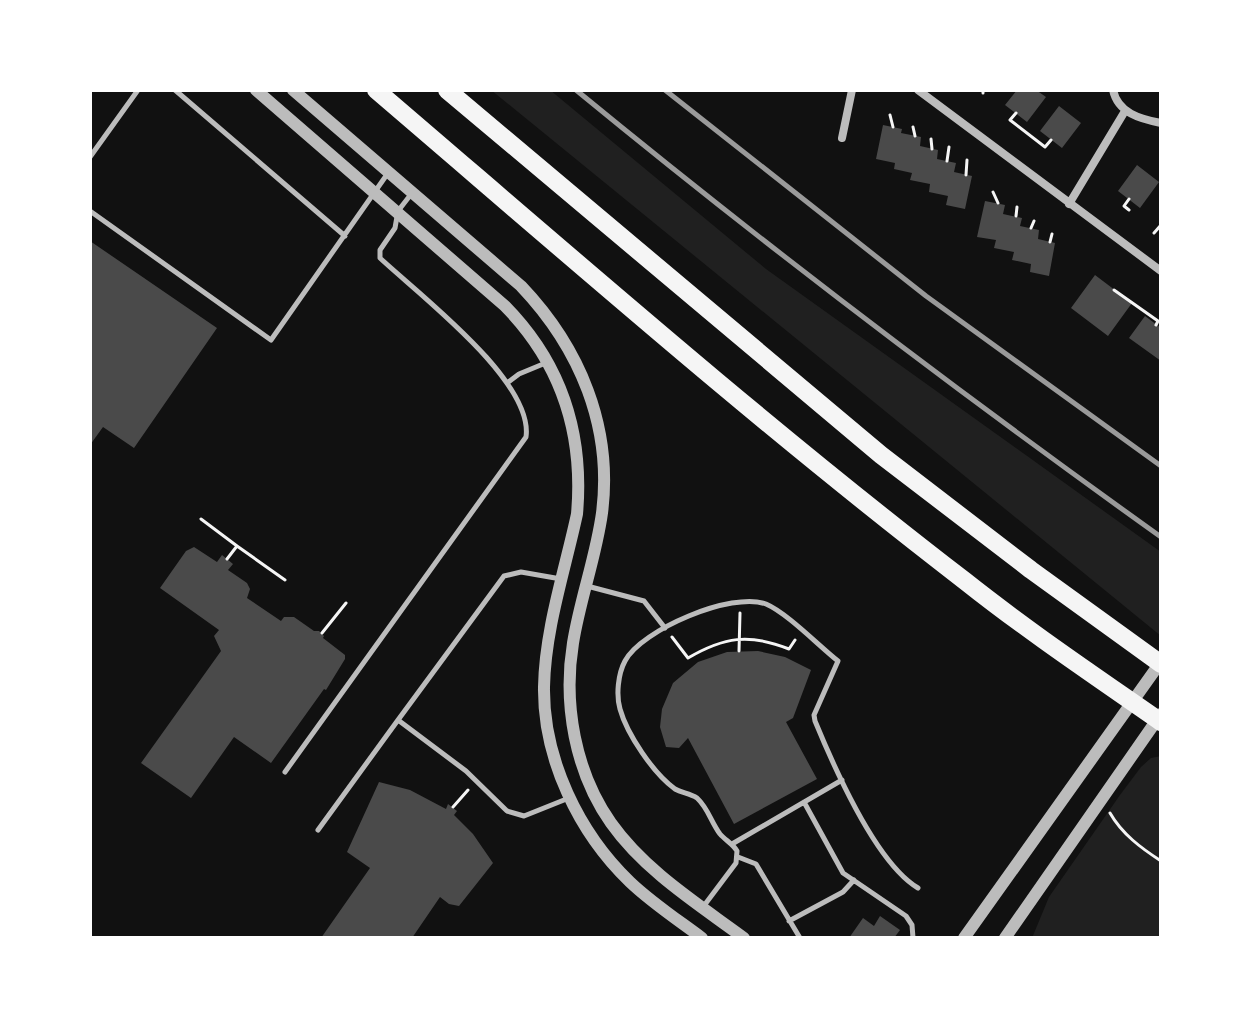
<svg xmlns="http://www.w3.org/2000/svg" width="1251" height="1028" viewBox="0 0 1251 1028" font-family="'Nunito Sans',sans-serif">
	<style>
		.green { fill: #202020 }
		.building { fill: #4a4a4a }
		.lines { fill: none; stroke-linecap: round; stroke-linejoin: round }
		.path { stroke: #f5f5f5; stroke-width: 3 }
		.service { stroke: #bcbcbc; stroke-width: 5 }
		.minor { stroke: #bcbcbc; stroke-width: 8 }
		.tertiary { stroke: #bcbcbc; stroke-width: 12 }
		.trunk { stroke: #f5f5f5; stroke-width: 18 }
		.rail { stroke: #9a9a9a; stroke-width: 5 }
	</style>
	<rect width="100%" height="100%" fill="#111"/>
	<path class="green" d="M 491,90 L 550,90 L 766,269 L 1161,552 L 1161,636 Z
		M 1161,756 L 1161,938 L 1032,938 L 1049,897 L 1120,795 L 1141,767 L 1151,758 Z"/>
	<path class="building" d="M 1017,90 L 1036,90 L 1046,97 L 1027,122 L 1005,105 Z
		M 1059,106 L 1081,123 L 1062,148 L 1040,131 Z
		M 883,125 L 902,129 L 901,133 L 921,137 L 920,146 L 938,150 L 937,159 L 956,163 L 954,172 L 972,176 L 965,209 L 946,205 L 948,196 L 929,192 L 930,184 L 910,180 L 912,173 L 894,169 L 895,163 L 876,159 Z
		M 1137,165 L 1159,182 L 1140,208 L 1118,191 Z
		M 985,201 L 1005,205 L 1003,214 L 1022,218 L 1020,226 L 1039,230 L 1038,239 L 1055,243 L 1049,276 L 1030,272 L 1031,264 L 1012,260 L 1014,252 L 994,248 L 996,240 L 977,237 Z
		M 90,241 L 217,328 L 134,448 L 103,427 L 90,445 Z
		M 1095,275 L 1132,303 L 1108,336 L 1071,308 Z
		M 1145,316 L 1161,328 L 1161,361 L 1129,338 Z
		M 194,547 L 217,562 L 222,555 L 227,559 L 233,564 L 228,570 L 247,583 L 250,589 L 247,598 L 281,621 L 284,617 L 294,617 L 314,631 L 319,631 L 324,636 L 323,638 L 345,655 L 345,659 L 326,690 L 324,689 L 271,763 L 234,737 L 191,798 L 141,763 L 221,651 L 214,636 L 219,630 L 160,588 L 186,551 Z
		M 758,651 L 785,657 L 811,670 L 793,718 L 786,722 L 817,779 L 734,824 L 688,738 L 679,748 L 666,747 L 660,727 L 662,709 L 673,683 L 698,662 L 727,652 Z
		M 379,782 L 410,790 L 446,809 L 448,804 L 457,811 L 454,815 L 473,834 L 493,863 L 459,906 L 449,904 L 440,897 L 412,938 L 321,938 L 370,868 L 347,852 Z
		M 880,916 L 900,930 L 894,938 L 849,938 L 863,918 L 874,926 Z"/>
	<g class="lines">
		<path class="path" d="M 983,93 L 983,90
			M 1016,113 L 1010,120 L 1045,147 L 1051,140
			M 890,115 L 893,127
			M 913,127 L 915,136
			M 931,139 L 932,149
			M 947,161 L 949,147
			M 966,175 L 967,160
			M 993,192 L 998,203
			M 1129,199 L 1124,206 L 1129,210
			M 1016,216 L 1017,207
			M 1031,228 L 1034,221
			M 1154,233 L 1161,225
			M 1050,242 L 1052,234
			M 1114,290 L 1158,321 L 1156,325
			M 201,519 L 237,546
			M 227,559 L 237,546 L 285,580
			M 322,633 L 346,603
			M 672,637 L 688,658 C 724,637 749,633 789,649 L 795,640
			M 739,651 L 740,613
			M 453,807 L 468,790
			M 1110,813 C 1122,834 1141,848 1161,861"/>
		<path class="service" d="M 175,90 L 345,236
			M 90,157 L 138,90
			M 90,211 L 271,340 L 388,173
			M 507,383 L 519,374 L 548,362
			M 561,579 L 521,572 L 504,576 L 398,720 L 466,771 L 507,811 L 524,816 L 569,798
			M 587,586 L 644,601 L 665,628
			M 285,772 L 526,437 C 534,381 417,293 380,258 L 380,250 L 395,228 L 398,211 L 412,193
			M 804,802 L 843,873 L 906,916 L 912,925 L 913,938
			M 318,830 L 398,720
			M 732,844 L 842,780
			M 738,857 L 756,864 L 800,938
			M 703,907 L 736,863 L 737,851 C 733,844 725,840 720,834 C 711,822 708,808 697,798 C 690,793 682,793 675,789 C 653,773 627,734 620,709 C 616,695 618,674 625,661 C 641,630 732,591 766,604 C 787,613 819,646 838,661 L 814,715 L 815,721 C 834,767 876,863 918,888
			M 789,921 L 843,892 L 854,880"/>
		<path class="minor" d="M 918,90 L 1161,271
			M 1113,90 C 1118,113 1140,119 1161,123
			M 842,138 L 852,90
			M 1069,204 L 1125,111"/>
		<path class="tertiary" d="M 256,90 L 505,306 C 561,363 584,434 577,514 C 565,570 545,629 544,687 C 543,759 579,833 630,882 C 652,903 678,920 702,938
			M 293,90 L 521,286 C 580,348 613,427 602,513 C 596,557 580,599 573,643 C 563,704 575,772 611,823 C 645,871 698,904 744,938
			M 964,938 L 1160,663
			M 1005,938 L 1161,714"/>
		<path class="trunk" d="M 376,90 C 570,256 762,425 965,581 C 1028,631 1095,676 1161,722
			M 447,90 L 881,455 L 1031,570 L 1161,664"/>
		<path class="rail" d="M 576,90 C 766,246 961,394 1161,537
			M 665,90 L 926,296 L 1161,466"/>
	</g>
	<rect width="1251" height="1028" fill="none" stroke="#ffffff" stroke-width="184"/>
</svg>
